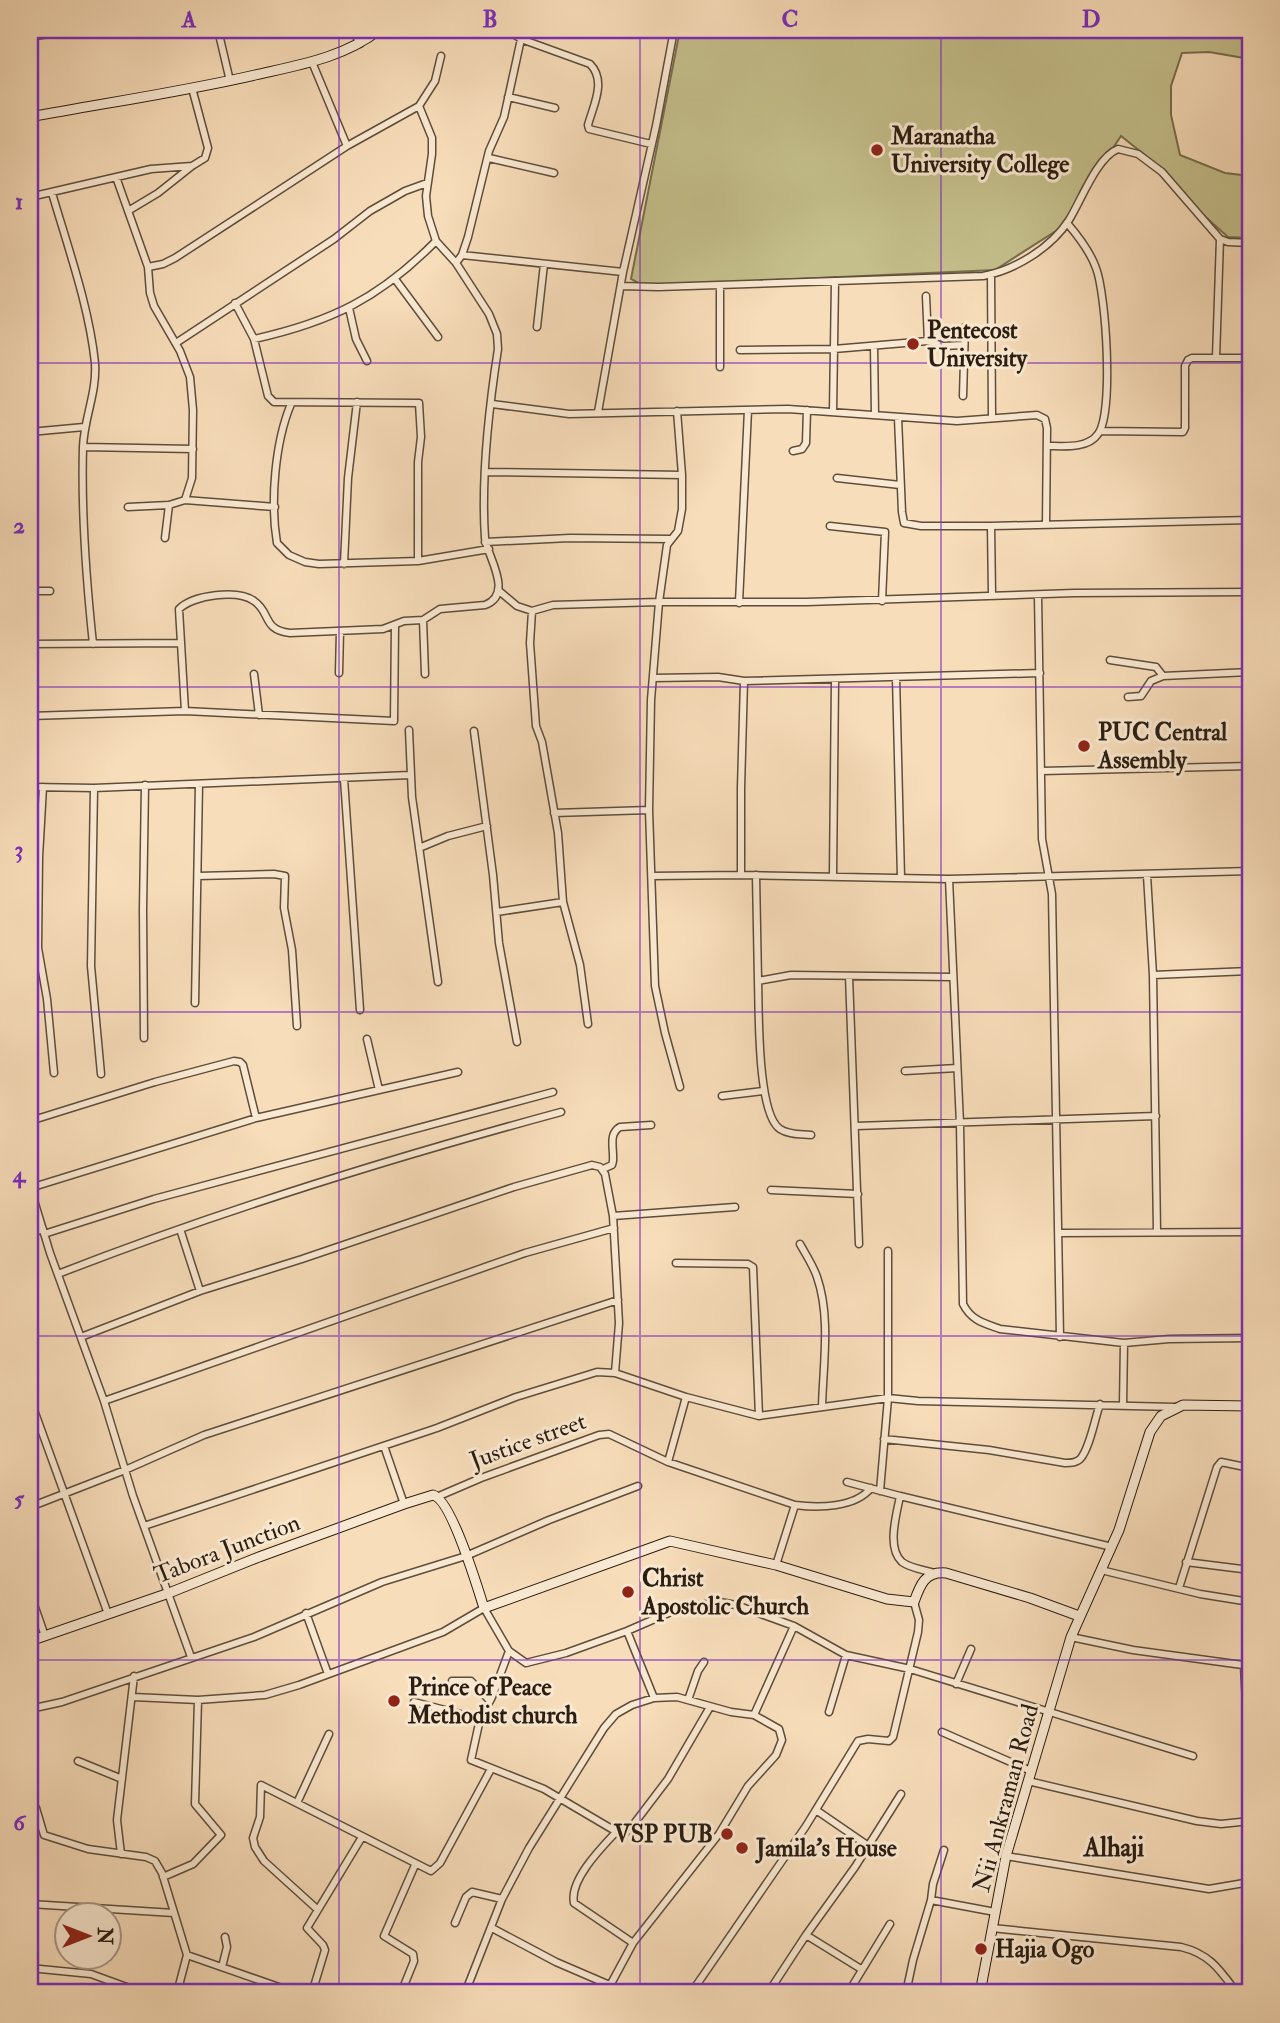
<svg xmlns="http://www.w3.org/2000/svg" width="1280" height="2023" viewBox="0 0 1280 2023" font-family="'IM FELL Double Pica',serif">
	<style>
		.green { fill: #c4bf8b; stroke: #776e4e; stroke-width: 2 }
		.lines { fill: none; stroke-linecap: round; stroke-linejoin: round }
		.street-casing { stroke: #5e4d3b; stroke-width: 9 }
		.secondary-casing { stroke: #2a1d11; stroke-width: 11 }
		.street { stroke: #fae9d2; stroke-width: 6 }
		.secondary { stroke: #fae9d2; stroke-width: 9 }
		.grid { fill: none; stroke: #7b2cbf; stroke-width: 2; stroke-opacity: 0.55 }
		.poi-dot { fill: #8f2418; stroke: #fae9d2; stroke-width: 2.5 }
		.labels { text-anchor: middle; dominant-baseline: central; stroke-width: 6; stroke-linejoin: round; paint-order: stroke }
		.poi-label { font-size: 24px; font-weight: bold; fill: #2a1d11; stroke: #fae9d2; text-anchor: start }
		.street-label { font-size: 24px; fill: #2a1d11; stroke: #fae9d2 }
		.neighbourhood-label { font-size: 26px; font-weight: bold; fill: #2a1d11; stroke: #fae9d2 }
		.neatline { fill: none; stroke: #7b2cbf; stroke-width: 2.5 }
		.grid-label { font-size: 23px; text-anchor: middle; font-weight: bold; fill: #7b2cbf }
	</style>
	<rect width="100%" height="100%" fill="#f8ddba"/>
	<filter id="stains"><feTurbulence type="fractalNoise" baseFrequency=".00286" numOctaves="4"/><feColorMatrix values="0 0 0 0 .2 0 0 0 0 .09 0 0 0 0 .02 0 0 0 .5 -.17"/></filter>
	<radialGradient id="worn" r=".72"><stop offset=".6" stop-color="#630" stop-opacity="0"/><stop offset="1" stop-color="#630" stop-opacity=".3"/></radialGradient>
	<path class="green" d="M 680,30 L 1250,30 L 1250,59 L 1209,52 L 1182,53 L 1171,86 L 1171,115 L 1180,155 L 1225,173 L 1250,176 L 1250,238 L 1228,237 L 1191,204 L 1166,172 L 1121,136 L 1059,229 L 995,270 L 644,286 L 631,279 Z"/>
	<g class="lines">
		<g class="street-casing">
			<path id="street" d="M 218,30 L 230,81
				M 353,30 L 360,44
				M 508,30 L 521,39 L 590,64 C 607,81 593,106 588,125 L 589,129 L 651,144
				M 30,37 L 72,30
				M 312,62 L 347,146
				M 508,97 L 555,108
				M 489,158 L 554,173
				M 116,177 L 148,267 L 150,293 L 154,306 L 180,351 L 190,377 L 193,410 L 192,478 L 185,500 L 169,505 L 165,538
				M 52,193 C 68,248 89,306 95,363 C 97,393 84,418 83,447 C 81,514 86,578 93,644
				M 30,197 L 151,169 L 192,166 L 205,158 L 208,148 L 192,88
				M 128,211 L 158,193 L 192,166
				M 462,255 L 623,272
				M 456,263 L 462,255 L 468,237 L 489,151 L 504,117 L 521,39
				M 148,267 L 163,264 L 175,258 L 347,146 L 419,106 L 435,81 L 441,56
				M 991,274 L 992,418
				M 395,279 L 438,337
				M 622,286 L 658,287 L 983,276 C 1015,270 1051,248 1069,220 C 1081,201 1097,157 1118,149 L 1138,154 L 1162,172 L 1220,239 L 1228,242 L 1250,243
				M 926,296 L 928,341
				M 235,303 L 254,339 L 268,396 L 274,402 L 419,403 L 421,437 L 418,462 L 418,561
				M 349,308 L 356,339 L 367,361
				M 537,327 L 544,264
				M 254,339 C 331,322 380,298 436,241
				M 176,343 L 334,239 L 370,211 L 405,191 L 427,183
				M 874,346 L 875,415
				M 740,350 L 834,349 L 928,341 L 943,346 L 963,345
				M 1216,358 L 1220,239
				M 720,367 L 720,285
				M 963,396 L 965,327
				M 291,404 C 275,442 270,502 277,543 L 289,555 L 305,562 L 319,564 L 418,561 L 489,549
				M 492,404 L 569,414 L 788,409 L 957,421 L 1037,415 L 1045,419 L 1047,428 L 1046,525
				M 677,411 L 682,475 L 682,509 L 678,531 L 667,545 L 659,602 L 651,700 L 649,810 L 655,986 L 665,1033 L 680,1087
				M 598,412 L 623,272 L 656,126 L 674,30
				M 833,412 L 835,281
				M 898,418 L 902,512 L 904,523 L 921,526 L 991,526 L 1250,520
				M 1101,431 L 1183,432 L 1185,428 L 1185,366 L 1188,360 L 1192,358 L 1250,358
				M 30,432 L 84,427
				M 1048,446 C 1063,446 1088,449 1098,434 C 1114,413 1106,294 1096,268 C 1090,251 1079,237 1067,223
				M 83,447 L 193,449
				M 1247,450 L 1248,413 L 1250,409
				M 793,451 L 802,449 L 806,443 L 807,410
				M 487,472 L 682,475
				M 837,478 L 900,485
				M 185,500 L 275,507
				M 128,507 L 169,505
				M 830,526 L 885,532 L 882,601
				M 991,526 L 992,595
				M 485,542 L 570,538 L 671,539
				M 344,564 L 348,478 L 357,402
				M 498,590 L 517,606 L 532,611
				M 30,591 L 50,591
				M 1038,595 L 1042,839 L 1052,894 L 1060,1337
				M 739,603 L 748,410
				M 423,620 L 425,674
				M 30,644 L 181,643
				M 1110,660 L 1156,667 L 1163,676
				M 339,673 L 340,631
				M 254,674 L 259,715
				M 896,677 L 901,878
				M 653,678 L 718,677 L 744,681
				M 1128,697 L 1141,696 L 1151,681 L 1163,676 L 1250,672
				M 185,711 L 179,609 C 193,595 238,589 254,601 C 271,612 262,630 290,633 L 383,629 L 404,621 L 423,620 L 440,609 L 485,605 C 515,594 486,554 485,538 C 481,480 489,407 498,349 L 497,334 L 489,314 L 456,263 L 436,241 L 428,216 L 426,196 L 432,154 L 432,138 L 419,106
				M 30,716 L 185,711 L 394,721 L 395,625
				M 409,730 L 412,797 L 438,982
				M 474,731 L 493,875 L 499,943 L 517,1042
				M 1042,771 L 1250,766
				M 344,779 L 360,1010
				M 30,787 L 94,788 L 410,775
				M 43,787 L 39,857 L 38,948 L 47,999 L 54,1073
				M 94,788 L 91,966 L 101,1074
				M 554,813 L 649,810
				M 419,848 L 448,836 L 487,826
				M 741,875 L 741,788 L 744,681 L 1040,673
				M 756,875 L 758,981
				M 1147,875 L 1153,975 L 1157,1231
				M 198,876 L 274,874 L 285,876 L 284,908 L 292,950 L 297,1026
				M 652,876 L 741,875 L 949,879 L 1250,871
				M 833,876 L 835,680
				M 949,879 L 960,1124 L 963,1304 C 971,1320 983,1323 1000,1329 L 1124,1343 L 1169,1339 L 1250,1338
				M 497,912 L 563,902
				M 1153,975 L 1250,971
				M 849,976 L 859,1244
				M 195,1003 L 199,784
				M 588,1024 L 580,965 L 563,902 L 558,833 L 542,742 L 536,726 L 530,643 L 532,611 L 553,605 L 659,602 L 807,602 L 1074,593 L 1250,592
				M 144,1038 L 143,910 L 145,785
				M 367,1039 L 379,1090
				M 905,1071 L 957,1068
				M 722,1096 L 763,1091
				M 30,1121 L 155,1082 L 234,1061 L 240,1062 L 243,1065 L 256,1118
				M 856,1126 L 1156,1116
				M 811,1135 C 801,1134 789,1135 780,1129 C 757,1114 759,1010 758,981 L 791,975 L 953,977
				M 603,1169 L 612,1165 L 613,1161 C 614,1148 608,1134 620,1127 L 651,1125
				M 30,1187 L 50,1253 L 104,1401 L 133,1496 L 191,1657
				M 30,1188 L 256,1118 L 458,1072
				M 771,1190 L 858,1194
				M 613,1216 L 735,1207
				M 180,1229 L 200,1291
				M 1059,1233 L 1250,1232
				M 30,1234 L 43,1229
				M 44,1234 L 154,1199 L 553,1092
				M 800,1244 C 806,1255 813,1265 817,1277 C 831,1317 823,1365 822,1407
				M 676,1263 L 748,1264 L 753,1267 L 759,1416
				M 58,1274 C 222,1210 391,1158 561,1112
				M 81,1337 L 200,1291 L 302,1259 L 514,1187 L 592,1165 L 600,1167 L 605,1174 L 613,1216 L 619,1323 L 615,1373
				M 30,1399 L 108,1614
				M 104,1401 L 525,1253 L 614,1228
				M 1123,1405 L 1124,1343
				M 884,1439 L 989,1450 L 1065,1463 C 1071,1463 1077,1463 1081,1458 C 1090,1447 1095,1418 1100,1404
				M 384,1446 L 404,1504
				M 668,1462 L 686,1397
				M 847,1482 L 900,1496 C 897,1513 886,1548 902,1562 C 910,1568 924,1570 934,1573
				M 880,1491 L 888,1398 L 888,1251
				M 439,1496 L 481,1478 L 599,1435 L 609,1434 L 668,1462 L 795,1505 C 818,1508 855,1508 871,1488
				M 900,1496 L 1112,1547
				M 30,1507 L 125,1470 L 204,1435 L 618,1300
				M 144,1526 L 437,1428 L 516,1397 L 597,1372 L 615,1373 L 686,1397 L 759,1416 L 888,1398 L 918,1401 L 1175,1407
				M 1186,1562 L 1250,1570
				M 776,1565 L 795,1505
				M 1101,1570 L 1200,1594 L 1250,1602
				M 1179,1588 L 1217,1467 L 1221,1462 L 1250,1468
				M 30,1593 L 45,1636
				M 306,1613 L 328,1674
				M 627,1631 L 654,1698
				M 1071,1637 L 1133,1650 L 1250,1666
				M 509,1651 L 492,1697 L 480,1719 L 471,1760 L 544,1789 L 622,1835 L 630,1829 L 668,1779 L 710,1707
				M 1244,1666 L 1250,1775
				M 452,1681 L 471,1681 L 490,1701
				M 956,1684 L 971,1649
				M 133,1697 L 198,1700 L 265,1695 L 299,1685 L 443,1632 L 484,1608 L 509,1651 L 526,1663 L 566,1653 L 627,1631 L 680,1608 L 720,1602 L 736,1605 L 794,1626 L 846,1655 L 910,1669 L 1193,1756
				M 688,1700 L 698,1671 L 704,1662
				M 414,1702 L 480,1719
				M 30,1709 L 62,1702 L 254,1637 L 382,1582 L 466,1556 L 549,1520 L 638,1486
				M 829,1712 L 846,1655
				M 754,1715 L 794,1626
				M 942,1732 L 1031,1771
				M 78,1761 L 122,1779
				M 1028,1781 L 1197,1821 L 1221,1824 L 1250,1821
				M 30,1802 L 36,1808 L 44,1835 L 88,1849 L 146,1857 L 155,1861 L 162,1873 L 187,1955 L 177,1993
				M 297,1803 L 329,1734
				M 816,1810 L 867,1845
				M 617,1831 C 602,1847 569,1880 574,1903 L 633,1943
				M 121,1854 L 117,1820 L 134,1676
				M 1006,1856 L 1209,1889 L 1250,1882
				M 163,1877 L 193,1864 L 221,1835 L 195,1804 L 198,1700
				M 931,1900 L 933,1884 L 944,1850
				M 30,1904 L 174,1913
				M 317,1909 L 264,1861 L 255,1847 L 253,1838 L 260,1817 L 261,1785 L 431,1871 L 440,1863 L 491,1769
				M 455,1923 L 466,1897 L 472,1892 L 502,1899
				M 492,1928 L 556,1962 L 628,1993
				M 992,1928 L 1181,1947 C 1210,1954 1220,1970 1237,1993
				M 806,1935 L 861,1969
				M 187,1955 L 296,1993
				M 222,1967 L 227,1947 L 225,1937
				M 30,1968 L 91,1974 L 143,1993
				M 981,1989 L 1011,1993
				M 312,1993 L 325,1950 L 323,1945 L 307,1928 L 362,1837
				M 401,1993 L 414,1961 L 413,1954 L 384,1936 L 415,1865
				M 465,1993 L 502,1899 L 529,1848 L 604,1728 L 616,1714 L 632,1705 L 654,1698 L 677,1697 L 731,1712 L 754,1715 L 779,1729 L 782,1740 L 776,1755 L 748,1786 L 719,1834 L 633,1943 L 606,1993
				M 691,1993 L 806,1826 L 858,1741 L 868,1739 L 889,1741 L 893,1737 L 918,1632 L 919,1620 L 914,1602
				M 768,1993 L 806,1935 L 855,1867 L 901,1794
				M 848,1993 L 890,1924
				M 906,1993 L 913,1960 L 931,1900 L 995,1912"/>
		</g>
		<g class="secondary-casing">
			<path id="secondary" d="M 30,117 C 105,103 181,92 255,75 C 299,65 343,58 379,30
				M 30,1641 L 169,1593 L 259,1557 L 404,1504 L 433,1495 C 451,1499 478,1589 484,1608 L 670,1541 L 776,1565 L 887,1599 L 914,1602 C 920,1585 925,1571 946,1573 L 1030,1598 L 1079,1616
				M 980,1993 L 1006,1856 L 1071,1637 L 1119,1530 L 1150,1432 L 1161,1416 L 1183,1405 L 1250,1406"/>
		</g>
		<use href="#street" class="street"/>
		<use href="#secondary" class="secondary"/>
	</g>
	<path class="grid" d="M 339,30 L 339,1993M 640,30 L 640,1993M 941,30 L 941,1993M 30,363 L 1250,363M 30,687 L 1250,687M 30,1012 L 1250,1012M 30,1336 L 1250,1336M 30,1660 L 1250,1660"/>
	<g class="poi-dot">
		<circle cx="877" cy="150" r="7"/>
		<circle cx="913" cy="344" r="7"/>
		<circle cx="1084" cy="746" r="7"/>
		<circle cx="628" cy="1592" r="7"/>
		<circle cx="394" cy="1701" r="7"/>
		<circle cx="727" cy="1834" r="7"/>
		<circle cx="742" cy="1848" r="7"/>
		<circle cx="981" cy="1949" r="7"/>
	</g>
	<g class="labels">
		<g class="poi-label">
			<text x="891" y="136">Maranatha<tspan x="891" dy="28">University College</tspan></text>
			<text x="927" y="330">Pentecost<tspan x="927" dy="28">University</tspan></text>
			<text x="1098" y="732">PUC Central<tspan x="1098" dy="28">Assembly</tspan></text>
			<text x="642" y="1578">Christ<tspan x="642" dy="28">Apostolic Church</tspan></text>
			<text x="408" y="1687">Prince of Peace<tspan x="408" dy="28">Methodist church</tspan></text>
			<text x="713" y="1834" text-anchor="end">VSP PUB</text>
			<text x="756" y="1848">Jamila's House</text>
			<text x="995" y="1949">Hajia Ogo</text>
		</g>
		<g class="street-label">
			<text transform="translate(528 1441) rotate(-20)">Justice street</text>
			<text transform="translate(227 1549) rotate(-21)">Tabora Junction</text>
			<text transform="translate(1006 1798) rotate(-75)">Nii Ankraman Road</text>
		</g>
		<g class="neighbourhood-label">
			<text x="1114" y="1848">Alhaji</text>
		</g>
	</g>
	<rect width="1280" height="2023" fill="none" stroke="#f8ddba" stroke-width="77"/>
	<g transform="translate(88 1936) rotate(90)"><circle r="33" fill="#fae9d2" stroke="#a79785" stroke-width="2"/>
	<path d="M0-5L12 26L0 18L-12 26Z" fill="#8f2418"/>
	<text y="-10" font-size="19" font-weight="bold" text-anchor="middle" fill="#2a1d11">N</text>
	</g>
	<rect x="38" y="38" width="1204" height="1946" class="neatline"/>
	<g class="grid-label">
		<text x="189" y="27">A</text>
		<text x="490" y="27">B</text>
		<text x="790" y="27">C</text>
		<text x="1091" y="27">D</text>
		<text x="19" y="209">1</text>
		<text x="19" y="533">2</text>
		<text x="19" y="857">3</text>
		<text x="19" y="1182">4</text>
		<text x="19" y="1506">5</text>
		<text x="19" y="1830">6</text>
	</g>
	<rect width="100%" height="100%" filter="url(#stains)"/>
	<rect width="100%" height="100%" fill="url(#worn)"/>
</svg>
